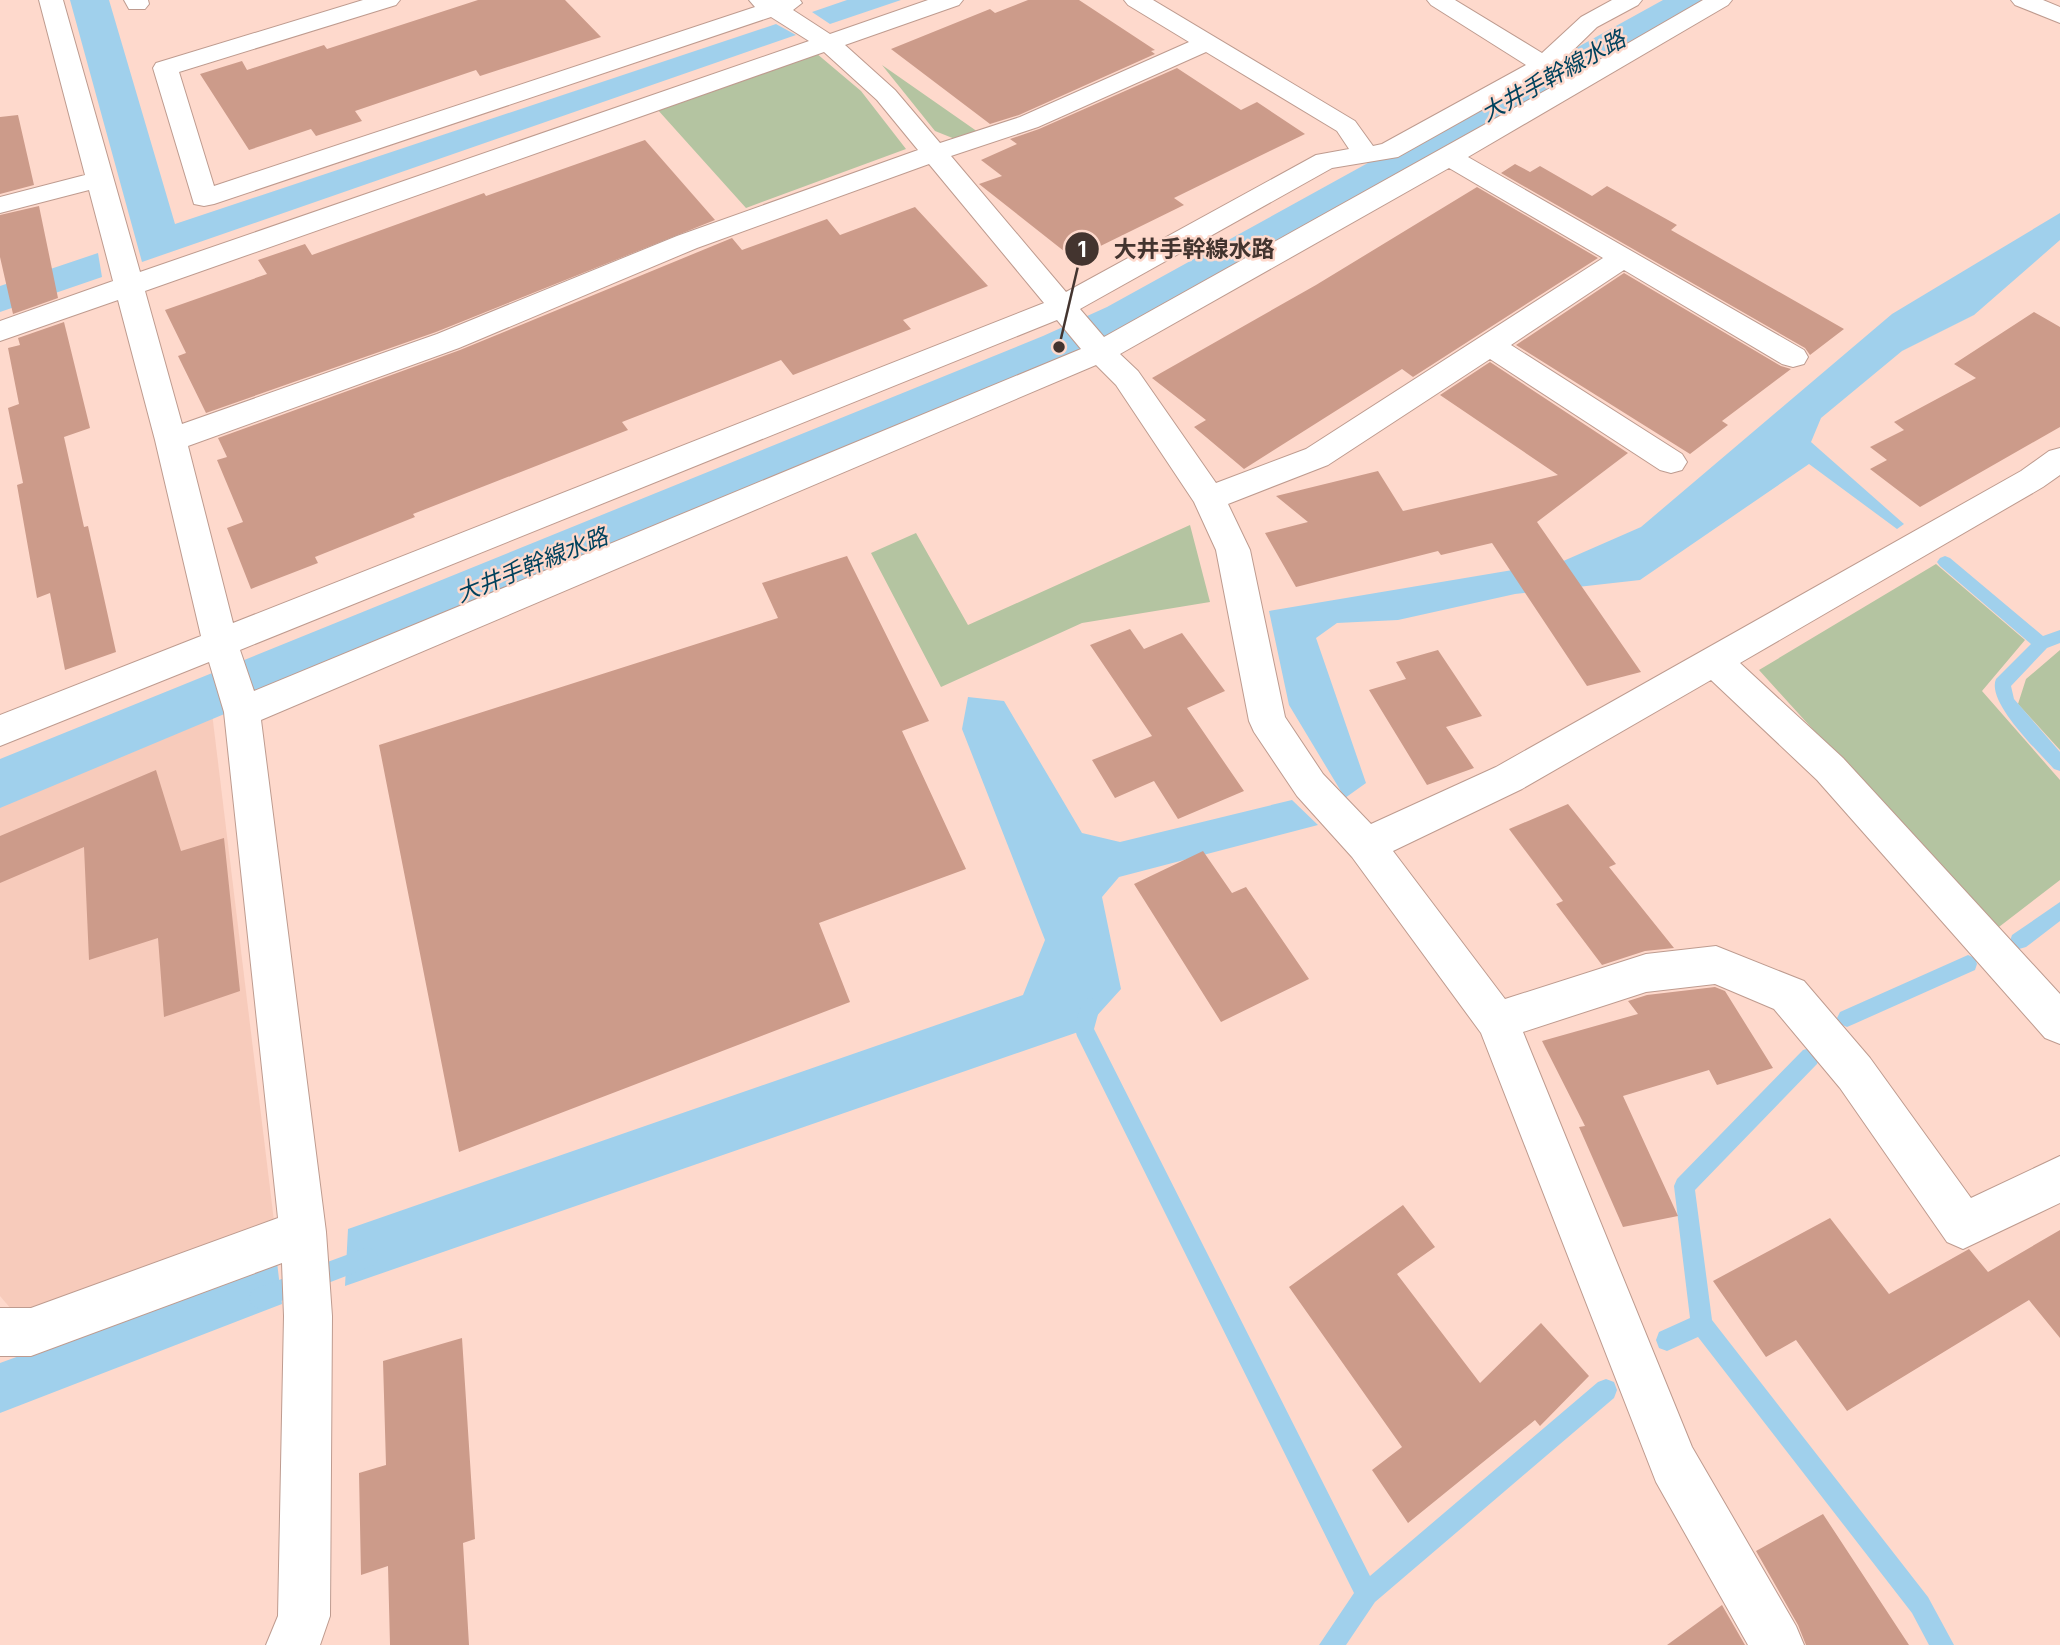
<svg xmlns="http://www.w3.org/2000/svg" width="2060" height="1645" viewBox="0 0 2060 1645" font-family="Inter,'Noto Sans JP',sans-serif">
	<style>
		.built { fill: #f7cbbb }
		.green { fill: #b4c4a1 }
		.water { fill: #a0d0ec }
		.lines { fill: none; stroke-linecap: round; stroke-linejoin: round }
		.stream { fill: #a0d0ec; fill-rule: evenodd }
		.canal { fill: #a0d0ec; fill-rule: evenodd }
		.building { fill: #cc9b8a }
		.street-casing { stroke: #be9b8f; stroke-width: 2 }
		.street { fill: #fff; fill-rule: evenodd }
		.labels { text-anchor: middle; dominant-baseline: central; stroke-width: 5; stroke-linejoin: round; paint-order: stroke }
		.water-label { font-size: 23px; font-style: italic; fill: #00425d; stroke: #fed9cc }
		.leader { fill: none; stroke: #43342f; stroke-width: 2.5 }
		.callout-dot { fill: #43342f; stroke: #fed9cc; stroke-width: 2.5 }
		.mark-label { font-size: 21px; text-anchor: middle; font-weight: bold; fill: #fff }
		.callout-label { font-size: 23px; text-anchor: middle; font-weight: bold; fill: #43342f; stroke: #fed9cc; stroke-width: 5; stroke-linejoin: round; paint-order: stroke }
	</style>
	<rect width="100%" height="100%" fill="#fed9cc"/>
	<path class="built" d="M 212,713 L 274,1221 L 17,1316 L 0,1296 L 0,800 Z"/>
	<path class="green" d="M 816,53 L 861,91 L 906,149 L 746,208 L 657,109 Z
		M 882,65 L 978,132 L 955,139 L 935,131 Z
		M 1190,525 L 1210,602 L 1082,623 L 941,687 L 871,553 L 916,533 L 968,625 Z
		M 1936,564 L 2025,640 L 1982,691 L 2060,780 L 2060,880 L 1995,930 L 1759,670 Z
		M 2060,650 L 2060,750 L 2018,704 L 2026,679 Z"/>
	<path class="water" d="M 70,0 L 109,0 L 175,224 L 776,24 L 796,35 L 142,262 Z
		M 847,0 L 901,0 L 830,24 L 812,12 Z
		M 2060,213 L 2060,240 L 1974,315 L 1902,351 L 1821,418 L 1811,442 L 1904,524 L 1897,529 L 1809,464 L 1640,580 L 1515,594 L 1398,620 L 1337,623 L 1316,638 L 1366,783 L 1345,798 L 1289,705 L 1269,611 L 1561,562 L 1641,527 L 1892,314 Z
		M 98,253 L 102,277 L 0,312 L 0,286 Z
		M 968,697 L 1004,701 L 1082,833 L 1120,842 L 1292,800 L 1318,825 L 1119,877 L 1102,897 L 1121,989 L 1084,1030 L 345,1286 L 348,1229 L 1023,995 L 1045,940 L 962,729 Z
		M 277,1262 L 282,1304 L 0,1413 L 0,1363 Z"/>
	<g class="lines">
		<path class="stream" d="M 1945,556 L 1950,558 L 2043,636 L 2060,630 L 2060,643 L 2047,648 L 2011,686 L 2014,699 L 2060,752 L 2060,771 L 2054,769 C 2039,752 1986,702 1996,679 L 2031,644 L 1940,566 L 1937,562 L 1940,558 Z
			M 2060,902 L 2060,921 L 2026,947 L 2019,949 L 2012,947 L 2010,941 L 2012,935 Z
			M 1968,955 L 1975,958 L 1977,964 L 1975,970 L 1854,1024 L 1847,1027 L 1840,1024 L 1837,1018 L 1840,1012 Z
			M 1090,998 L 1097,1001 L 1100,1007 L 1094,1029 L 1370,1576 L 1598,1382 L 1606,1379 L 1614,1382 L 1617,1390 L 1614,1398 L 1375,1602 L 1346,1645 L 1319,1645 L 1354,1593 L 1077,1036 C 1073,1026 1079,1011 1083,1001 Z
			M 1810,1048 L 1817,1050 L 1820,1057 L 1817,1064 L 1695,1190 L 1712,1320 L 1928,1597 L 1954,1645 L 1929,1645 L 1912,1613 L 1698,1337 L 1667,1351 L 1659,1348 L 1656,1340 L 1659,1332 L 1690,1318 L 1674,1186 L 1677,1179 L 1803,1050 Z
			M 368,1247 L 375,1251 L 379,1258 L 375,1265 L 260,1309 L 252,1306 L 249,1298 L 252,1290 Z"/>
		<path class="canal" d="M 1663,0 L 1707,0 L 1701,7 L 1139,327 L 1075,358 L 0,808 L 0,759 L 1043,336 L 1107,307 Z"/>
	</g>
	<path class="building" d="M 478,0 L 565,0 L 601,37 L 480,76 L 476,70 L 355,111 L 362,121 L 316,136 L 311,129 L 249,150 L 200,74 L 242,61 L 247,70 L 324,45 L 327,49 Z
		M 1028,0 L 1079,0 L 1155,50 L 1151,51 L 1155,54 L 1019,115 L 990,124 L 891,49 L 990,9 L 995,13 Z
		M 1177,68 L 1241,110 L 1257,102 L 1305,134 L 1174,198 L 1184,205 L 1074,259 L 979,184 L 1002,176 L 981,160 L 1017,144 L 1010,139 L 1039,129 Z
		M 18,115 L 34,185 L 0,194 L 0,117 Z
		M 645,140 L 715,220 L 436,332 L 206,413 L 178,356 L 186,353 L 165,310 L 267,274 L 258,260 L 305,244 L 312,255 L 484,193 L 486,196 Z
		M 1515,164 L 1530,172 L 1540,166 L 1592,196 L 1607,186 L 1677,225 L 1671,230 L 1844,329 L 1810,355 L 1805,348 L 1501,173 Z
		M 1477,187 L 1598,258 L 1413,377 L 1402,369 L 1244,469 L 1194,427 L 1206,420 L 1152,378 L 1316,285 Z
		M 39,206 L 58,298 L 13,314 L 0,257 L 0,215 Z
		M 915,207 L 988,286 L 903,320 L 911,329 L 793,375 L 781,360 L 622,422 L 628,430 L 413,514 L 415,517 L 315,557 L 318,563 L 251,589 L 227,528 L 243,522 L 217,460 L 227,457 L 218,438 L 460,350 L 732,238 L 742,250 L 827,219 L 840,235 Z
		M 1624,273 L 1781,366 L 1791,369 L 1722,421 L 1728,425 L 1690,454 L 1516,345 Z
		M 2034,312 L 2060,327 L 2060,427 L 1920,507 L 1870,469 L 1887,460 L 1870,447 L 1904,430 L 1894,422 L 1976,378 L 1954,364 Z
		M 64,322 L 90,428 L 64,437 L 84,527 L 88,526 L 116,652 L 65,670 L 50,593 L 37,598 L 17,485 L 23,483 L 8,408 L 19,404 L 8,348 L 20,345 L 18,338 Z
		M 1490,362 L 1628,453 L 1537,522 L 1641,672 L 1587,686 L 1492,543 L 1441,555 L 1438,551 L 1296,587 L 1265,533 L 1308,522 L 1276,496 L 1378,471 L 1403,511 L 1558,475 L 1440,395 Z
		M 847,556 L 929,721 L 902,731 L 966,869 L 819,923 L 850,1002 L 459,1152 L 379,745 L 778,618 L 762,583 Z
		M 1130,629 L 1144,649 L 1182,633 L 1225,691 L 1187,708 L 1244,791 L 1178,819 L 1154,781 L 1115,798 L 1092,760 L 1152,736 L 1090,645 Z
		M 1438,650 L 1482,716 L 1446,727 L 1474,768 L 1427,785 L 1369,690 L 1406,679 L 1396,662 Z
		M 156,770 L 181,851 L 224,838 L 240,991 L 164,1017 L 158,938 L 89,960 L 84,847 L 0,883 L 0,836 Z
		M 1568,804 L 1616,864 L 1609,867 L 1674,948 L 1645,951 L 1602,965 L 1556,904 L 1563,901 L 1509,829 Z
		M 1203,851 L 1232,893 L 1246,887 L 1309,979 L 1221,1022 L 1134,884 Z
		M 1715,987 L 1725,991 L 1773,1068 L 1717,1085 L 1709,1070 L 1623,1096 L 1678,1216 L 1623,1227 L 1579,1127 L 1585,1126 L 1542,1041 L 1638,1014 L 1628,1001 L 1647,995 Z
		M 1403,1205 L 1435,1247 L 1397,1274 L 1480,1383 L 1541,1323 L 1589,1376 L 1540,1426 L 1535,1420 L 1408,1523 L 1372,1470 L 1402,1447 L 1289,1287 Z
		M 1830,1218 L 1889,1294 L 1969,1249 L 1988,1272 L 2060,1230 L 2060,1338 L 2029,1300 L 1847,1411 L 1796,1340 L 1766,1357 L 1713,1281 Z
		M 462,1338 L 475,1539 L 463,1543 L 469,1645 L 390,1645 L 388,1566 L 361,1575 L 359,1473 L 386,1465 L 383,1361 Z
		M 1823,1514 L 1909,1645 L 1806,1645 L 1798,1625 L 1756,1551 Z
		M 1722,1605 L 1745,1645 L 1667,1645 Z"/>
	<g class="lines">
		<g class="street-casing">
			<path id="street" d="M 39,0 L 63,0 L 140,272 L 809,41 L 771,17 L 214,204 L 204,206 L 194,204 L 153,68 L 156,63 L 363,0 L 400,0 L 396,5 L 179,72 L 214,186 L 755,7 L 749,0 L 800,0 L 802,3 L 793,10 L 830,34 L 928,0 L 963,0 L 959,5 L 845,45 L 895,90 L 940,143 L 1020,117 L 1189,42 L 1128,5 L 1124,0 L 1153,0 L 1355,121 L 1373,146 L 1382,144 L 1526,65 L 1431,5 L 1427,0 L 1455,0 L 1542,53 L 1581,17 L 1612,0 L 1642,0 L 1638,5 L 1597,27 L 1559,64 L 1573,75 L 1703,0 L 1732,0 L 1728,5 L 1468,157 L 1804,350 L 1808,357 L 1804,364 L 1793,367 L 1782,364 L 1624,270 L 1511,345 L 1682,454 L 1687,462 L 1682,470 L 1671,473 L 1660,470 L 1490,359 L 1328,465 L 1228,504 L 1250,550 L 1285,717 L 1323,774 L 1371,824 L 1496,767 L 2021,471 L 2049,451 L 2060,448 L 2060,475 L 2043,487 L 1740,663 L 1843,758 L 2060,994 L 2060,1044 L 2045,1038 L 1817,780 L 1711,680 L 1522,789 L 1393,851 L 1505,999 L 1646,954 L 1716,946 L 1804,981 L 1870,1058 L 1971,1198 L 2060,1156 L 2060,1203 L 1963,1249 L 1947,1242 L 1840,1088 L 1774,1009 L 1715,984 L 1646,992 L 1523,1032 L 1692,1447 L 1796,1626 L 1804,1645 L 1748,1645 L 1656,1482 L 1481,1033 L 1352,857 L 1297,796 L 1254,732 L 1249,721 L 1216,550 L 1194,502 L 1116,385 L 1096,365 L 261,720 L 326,1232 L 332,1316 L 330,1616 L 320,1645 L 266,1645 L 278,1616 L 284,1316 L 282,1263 L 31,1356 L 0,1356 L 0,1308 L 31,1308 L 278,1218 L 224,712 L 209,662 L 0,746 L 0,715 L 201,636 L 155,440 L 118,300 L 0,341 L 0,321 L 113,281 L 89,190 L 0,213 L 0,197 L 85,175 ZM 824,52 L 877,100 L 918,150 L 677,236 L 437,334 L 182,424 L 145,291 ZM 1206,52 L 1337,131 L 1349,149 L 1316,155 L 1066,292 L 951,156 L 1038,127 ZM 1544,75 L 1559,83 L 1104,337 L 1080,309 L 1332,168 L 1398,157 ZM 929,164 L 1044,303 L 233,623 L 188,446 L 459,348 L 697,248 ZM 1449,168 L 1603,258 L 1306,449 L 1216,483 L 1138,371 L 1120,354 ZM 1057,320 L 1081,349 L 254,691 L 240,650 Z
				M 124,0 L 148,0 L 149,4 L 145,9 L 129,9 Z
				M 2011,0 L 2043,0 L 2060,7 L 2060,23 L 2015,5 Z"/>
		</g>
		<use href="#street" class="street"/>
	</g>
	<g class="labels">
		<g class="water-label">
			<text transform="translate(1553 76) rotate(-29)">大井手幹線水路</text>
			<text transform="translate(532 565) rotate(-22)">大井手幹線水路</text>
		</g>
	</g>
	<path class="leader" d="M1059 347L1082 249"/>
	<g class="callout-dot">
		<circle cx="1059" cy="347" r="7"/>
		<circle cx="1082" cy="249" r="18"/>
	</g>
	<g class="mark-label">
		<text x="1082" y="257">1</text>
	</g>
	<g class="callout-label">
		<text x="1194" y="257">大井手幹線水路</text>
	</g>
</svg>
